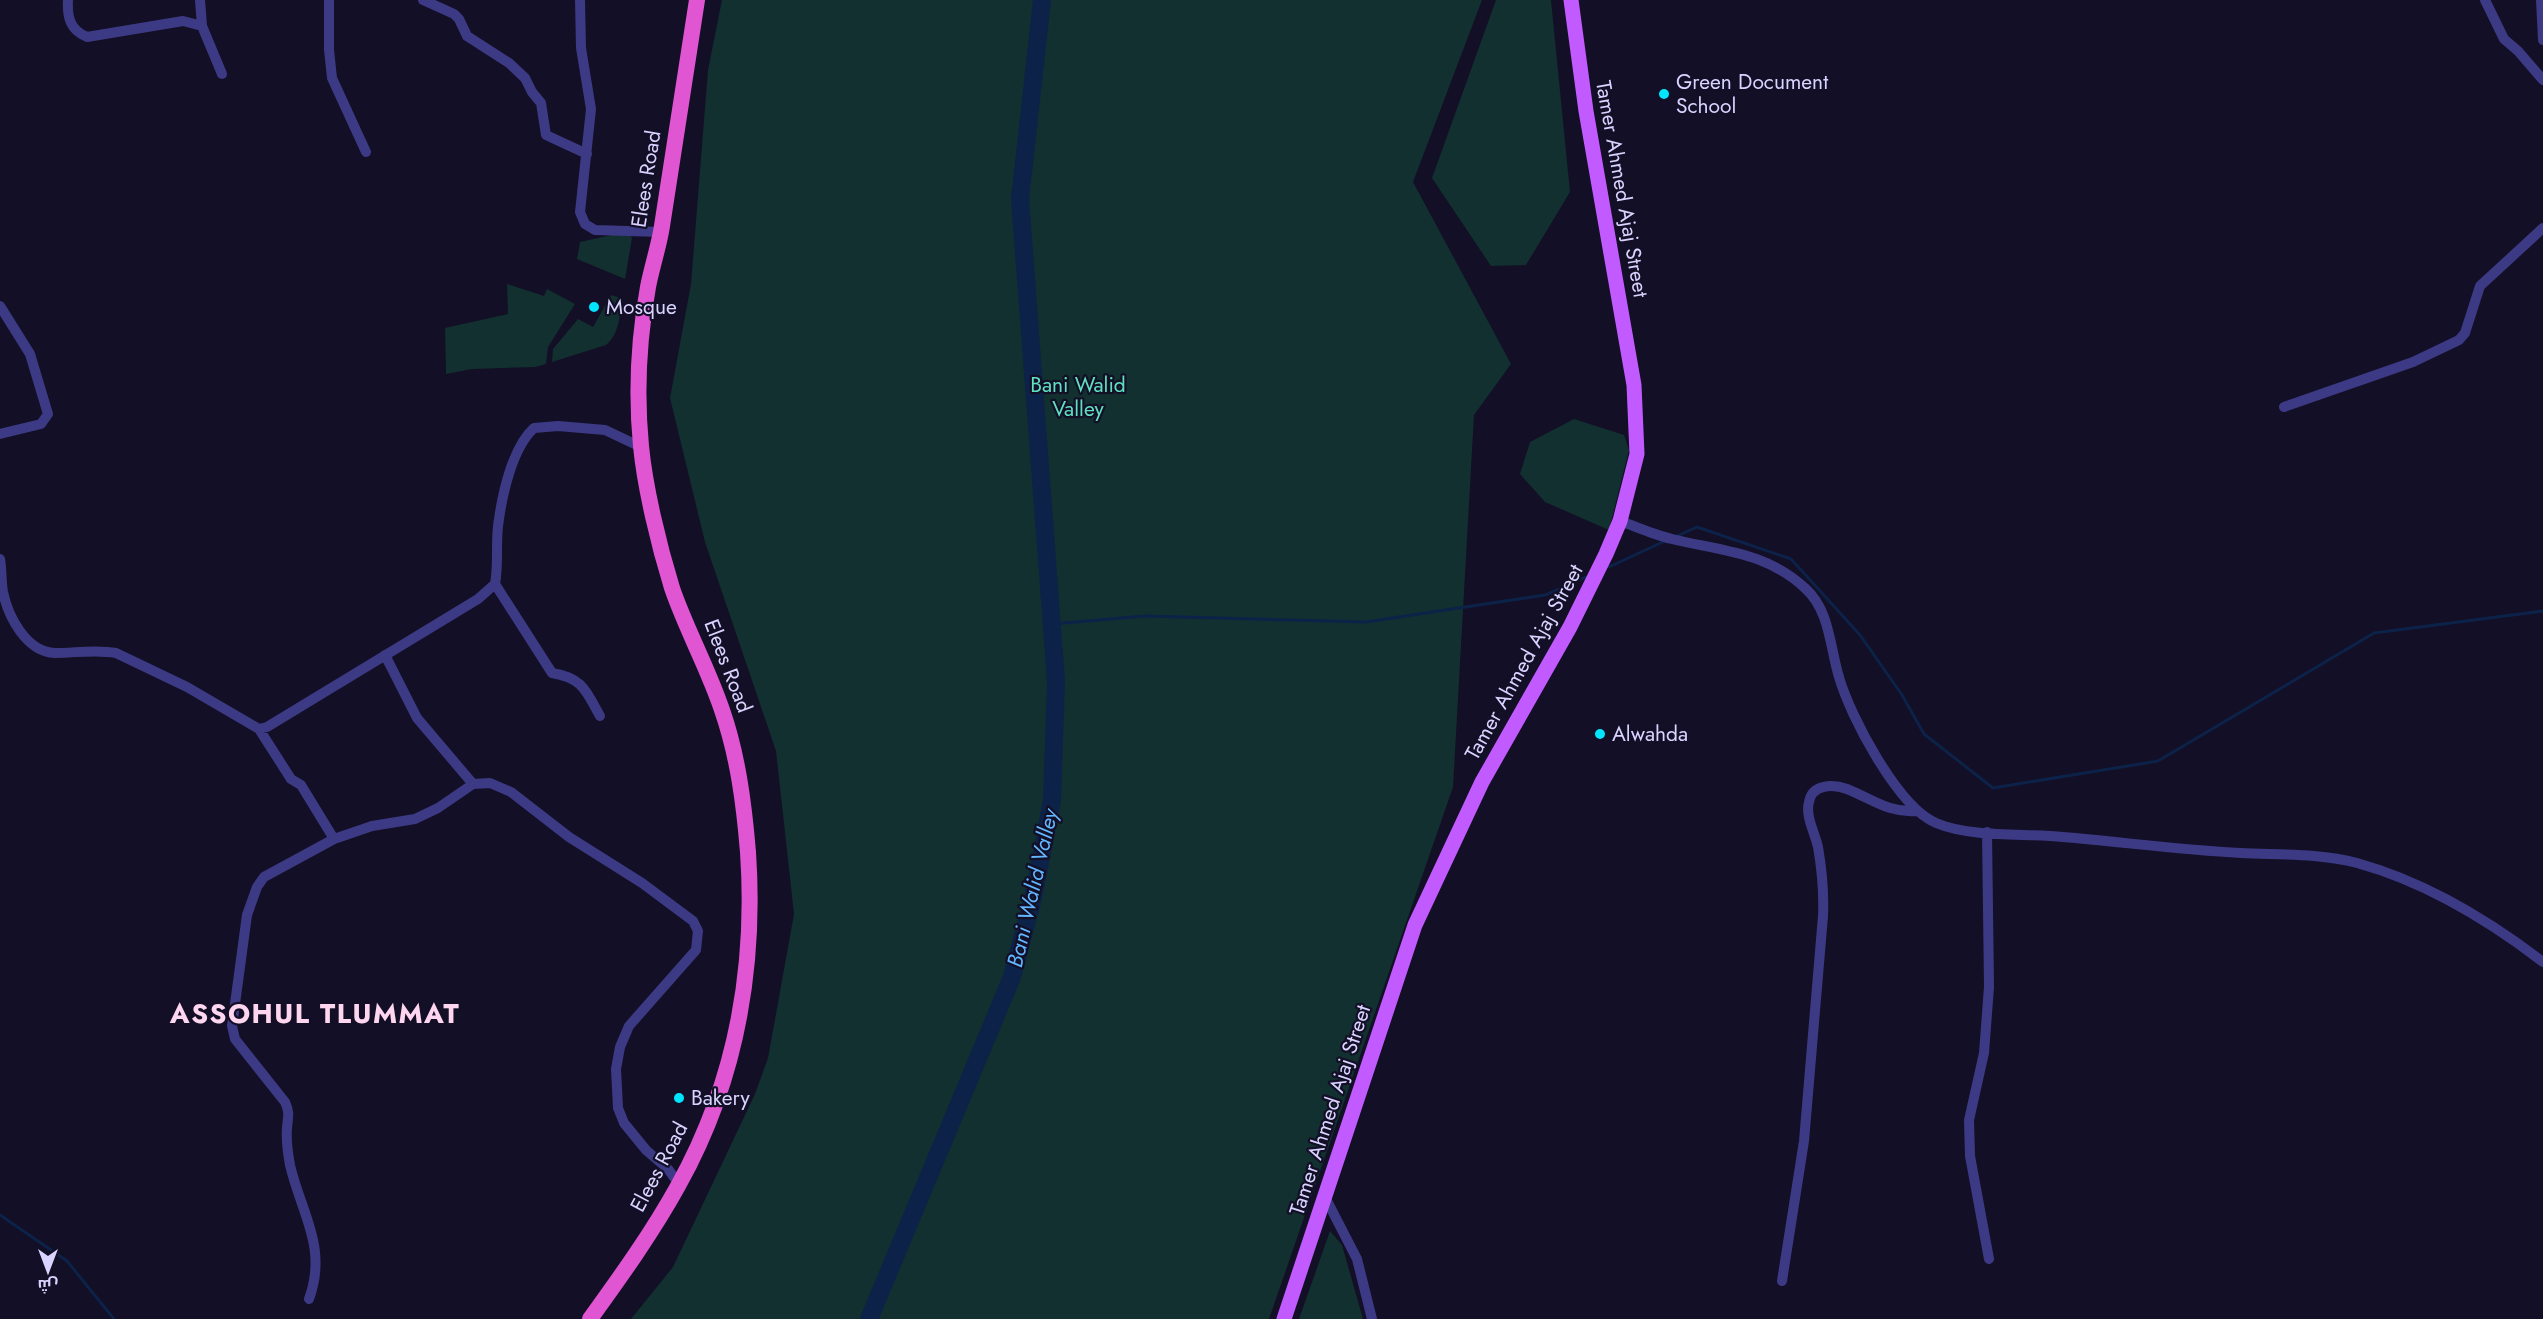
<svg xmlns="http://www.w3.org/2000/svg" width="2543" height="1319" viewBox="0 0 2543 1319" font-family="Jost,Cairo,sans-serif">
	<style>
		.green { fill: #12302f }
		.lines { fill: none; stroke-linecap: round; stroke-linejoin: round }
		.stream { stroke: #0c2248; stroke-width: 3 }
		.river { stroke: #0c2248; stroke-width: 18 }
		.minor { stroke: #3d3a85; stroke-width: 10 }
		.primary { stroke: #c25bff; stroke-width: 15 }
		.trunk { stroke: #e055d1; stroke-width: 16 }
		.poi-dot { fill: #00e5ff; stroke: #130f26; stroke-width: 2 }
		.labels { text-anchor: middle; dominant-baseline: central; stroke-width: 4.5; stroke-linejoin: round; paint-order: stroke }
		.poi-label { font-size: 21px; fill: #d9d4ff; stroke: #130f26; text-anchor: start }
		.street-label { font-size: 21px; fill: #d9d4ff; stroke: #130f26 }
		.park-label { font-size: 21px; fill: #5fe0c0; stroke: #130f26 }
		.water-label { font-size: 22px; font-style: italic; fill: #62b6ff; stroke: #130f26 }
		.district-label { font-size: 27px; font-weight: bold; letter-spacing: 1.5px; fill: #ffd6f0; stroke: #130f26 }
	</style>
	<rect width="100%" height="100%" fill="#130f26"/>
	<path class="green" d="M 722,0 L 1482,0 L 1413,182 L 1511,364 L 1474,415 L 1453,787 L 1269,1319 L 631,1319 L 673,1267 L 755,1094 L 768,1058 L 794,914 L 776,751 L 705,542 L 670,398 L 691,284 L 708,70 Z
		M 1496,0 L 1551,0 L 1570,192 L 1526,265 L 1491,266 L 1432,178 Z
		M 629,234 L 632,238 L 625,279 L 577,259 L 580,242 L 612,235 Z
		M 507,284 L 544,296 L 547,289 L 575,304 L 548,347 L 546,364 L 535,367 L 472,369 L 446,374 L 445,328 L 508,314 Z
		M 611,295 L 621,298 C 620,315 620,333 606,345 L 552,362 L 553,349 L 578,319 L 593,327 Z
		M 1574,419 L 1624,435 L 1629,450 L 1609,530 L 1545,502 L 1520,474 L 1530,442 Z
		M 1330,1231 L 1342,1245 L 1363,1319 L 1299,1319 Z"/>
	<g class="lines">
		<path class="stream" d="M 1677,536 L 1697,527 L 1791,559 L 1860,635 L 1902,695 L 1924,734 L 1993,788 L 2158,761 L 2374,633 L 2543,611
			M 1609,567 L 1665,541
			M 1052,624 L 1145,616 L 1366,622 L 1545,595 L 1586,577
			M 0,1215 L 67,1261 L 114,1319"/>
		<path class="river" d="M 869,1319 L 1012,977 L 1033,898 L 1052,801 L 1056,681 L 1020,199 L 1042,0"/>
		<path class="minor" d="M 68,0 C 67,17 70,30 87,37 L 183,21 L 202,26 L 222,74
			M 200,0 L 202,26
			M 329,0 L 329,50 L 332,78 L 366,152
			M 423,0 L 454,14 L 459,19 L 467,36 L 509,63 L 525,78 L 532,92 L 541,103 L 546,135 L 587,154
			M 580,0 L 581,48 L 591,109 L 580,212 L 585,224 L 595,230 L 661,232
			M 2485,0 L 2504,39 L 2518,51 L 2543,80
			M 2541,0 L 2543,40
			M 0,306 L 30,354 L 48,414 L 41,424 L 0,434
			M 2284,407 L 2413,362 L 2459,340 L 2465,333 L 2480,286 L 2543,228
			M 1620,521 C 1637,527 1655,535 1672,539 C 1722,551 1767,552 1806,589 C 1830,611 1830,648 1839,677 C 1850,716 1898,807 1936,823 C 1972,838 2024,833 2063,837 C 2122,842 2181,850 2241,853 C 2279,855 2319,853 2357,863 C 2426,882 2487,919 2543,962
			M 0,559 C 2,570 1,581 3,592 C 8,616 26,652 55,653 C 75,653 96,649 116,653 L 187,687 L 259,729 L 267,727 L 478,599 L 495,584 C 499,563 495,540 499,519 C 503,491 513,447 534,428 L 558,426 L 605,430 L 641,447
			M 495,584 L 552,673 C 583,678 586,691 600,716
			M 385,655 L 417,718 L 473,784
			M 259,729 L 291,779 L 301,785 L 334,839
			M 1987,832 L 1989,987 L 1984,1053 L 1969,1120 L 1970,1156 L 1989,1259
			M 1324,1195 L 1357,1259 L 1372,1319
			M 1782,1281 L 1804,1141 L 1823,916 C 1824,892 1822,870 1818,847 C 1815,833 1805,816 1809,802 C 1812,784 1833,784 1847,789 C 1872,799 1888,813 1916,811
			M 309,1299 C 328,1247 301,1213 290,1165 C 288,1154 286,1139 287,1128 C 288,1116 290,1113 285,1102 L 235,1039 L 232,1026 L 247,915 L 257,887 L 264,877 L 334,839 L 372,826 L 415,819 L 438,808 L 473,784 L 490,783 L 511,792 L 569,837 L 642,883 L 693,921 L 698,931 L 696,950 L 629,1026 L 620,1047 L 616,1069 L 618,1108 L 624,1123 L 646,1150 L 668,1169 L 679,1184"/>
		<path class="primary" d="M 1284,1319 L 1415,925 L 1482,782 L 1570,627 L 1606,554 L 1620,521 L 1637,454 L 1634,385 L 1586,111 L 1571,0"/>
		<path class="trunk" d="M 590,1319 C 621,1276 652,1233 678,1186 C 736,1082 756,970 748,852 C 744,804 738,756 722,710 C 708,668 686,629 672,588 C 659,546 645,488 641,446 C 636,394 639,337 648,287 C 652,266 659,246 662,226 C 674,151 685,75 697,0"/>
	</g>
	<g class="poi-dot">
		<circle cx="1664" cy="94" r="6"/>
		<circle cx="594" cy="307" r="6"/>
		<circle cx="1600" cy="734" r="6"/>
		<circle cx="679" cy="1098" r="6"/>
	</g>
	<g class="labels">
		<g class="poi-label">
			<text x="1676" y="82">Green Document<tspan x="1676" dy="24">School</tspan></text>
			<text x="606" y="307">Mosque</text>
			<text x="1612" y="734">Alwahda</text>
			<text x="691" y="1098">Bakery</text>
		</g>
		<g class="street-label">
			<text transform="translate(646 179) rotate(-81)">Elees Road</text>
			<text transform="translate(1622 189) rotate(80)">Tamer Ahmed Ajaj Street</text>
			<text transform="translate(1524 662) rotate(-61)">Tamer Ahmed Ajaj Street</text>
			<text transform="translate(728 666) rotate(69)">Elees Road</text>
			<text transform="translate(1330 1110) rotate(-72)">Tamer Ahmed Ajaj Street</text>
			<text transform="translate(659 1167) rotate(-62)">Elees Road</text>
		</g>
		<g class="park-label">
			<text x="1078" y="385">Bani Walid<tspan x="1078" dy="24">Valley</tspan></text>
		</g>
		<g class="water-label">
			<text transform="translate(1032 888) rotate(-77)">Bani Walid Valley</text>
		</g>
		<g class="district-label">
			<text x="315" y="1013">ASSOHUL TLUMMAT</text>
		</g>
	</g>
	<g transform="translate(48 1271) rotate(180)" stroke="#130f26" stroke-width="4.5" paint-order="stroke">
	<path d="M0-4.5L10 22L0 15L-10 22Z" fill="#d9d4ff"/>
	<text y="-9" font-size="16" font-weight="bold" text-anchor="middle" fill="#d9d4ff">ش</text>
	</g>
</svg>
